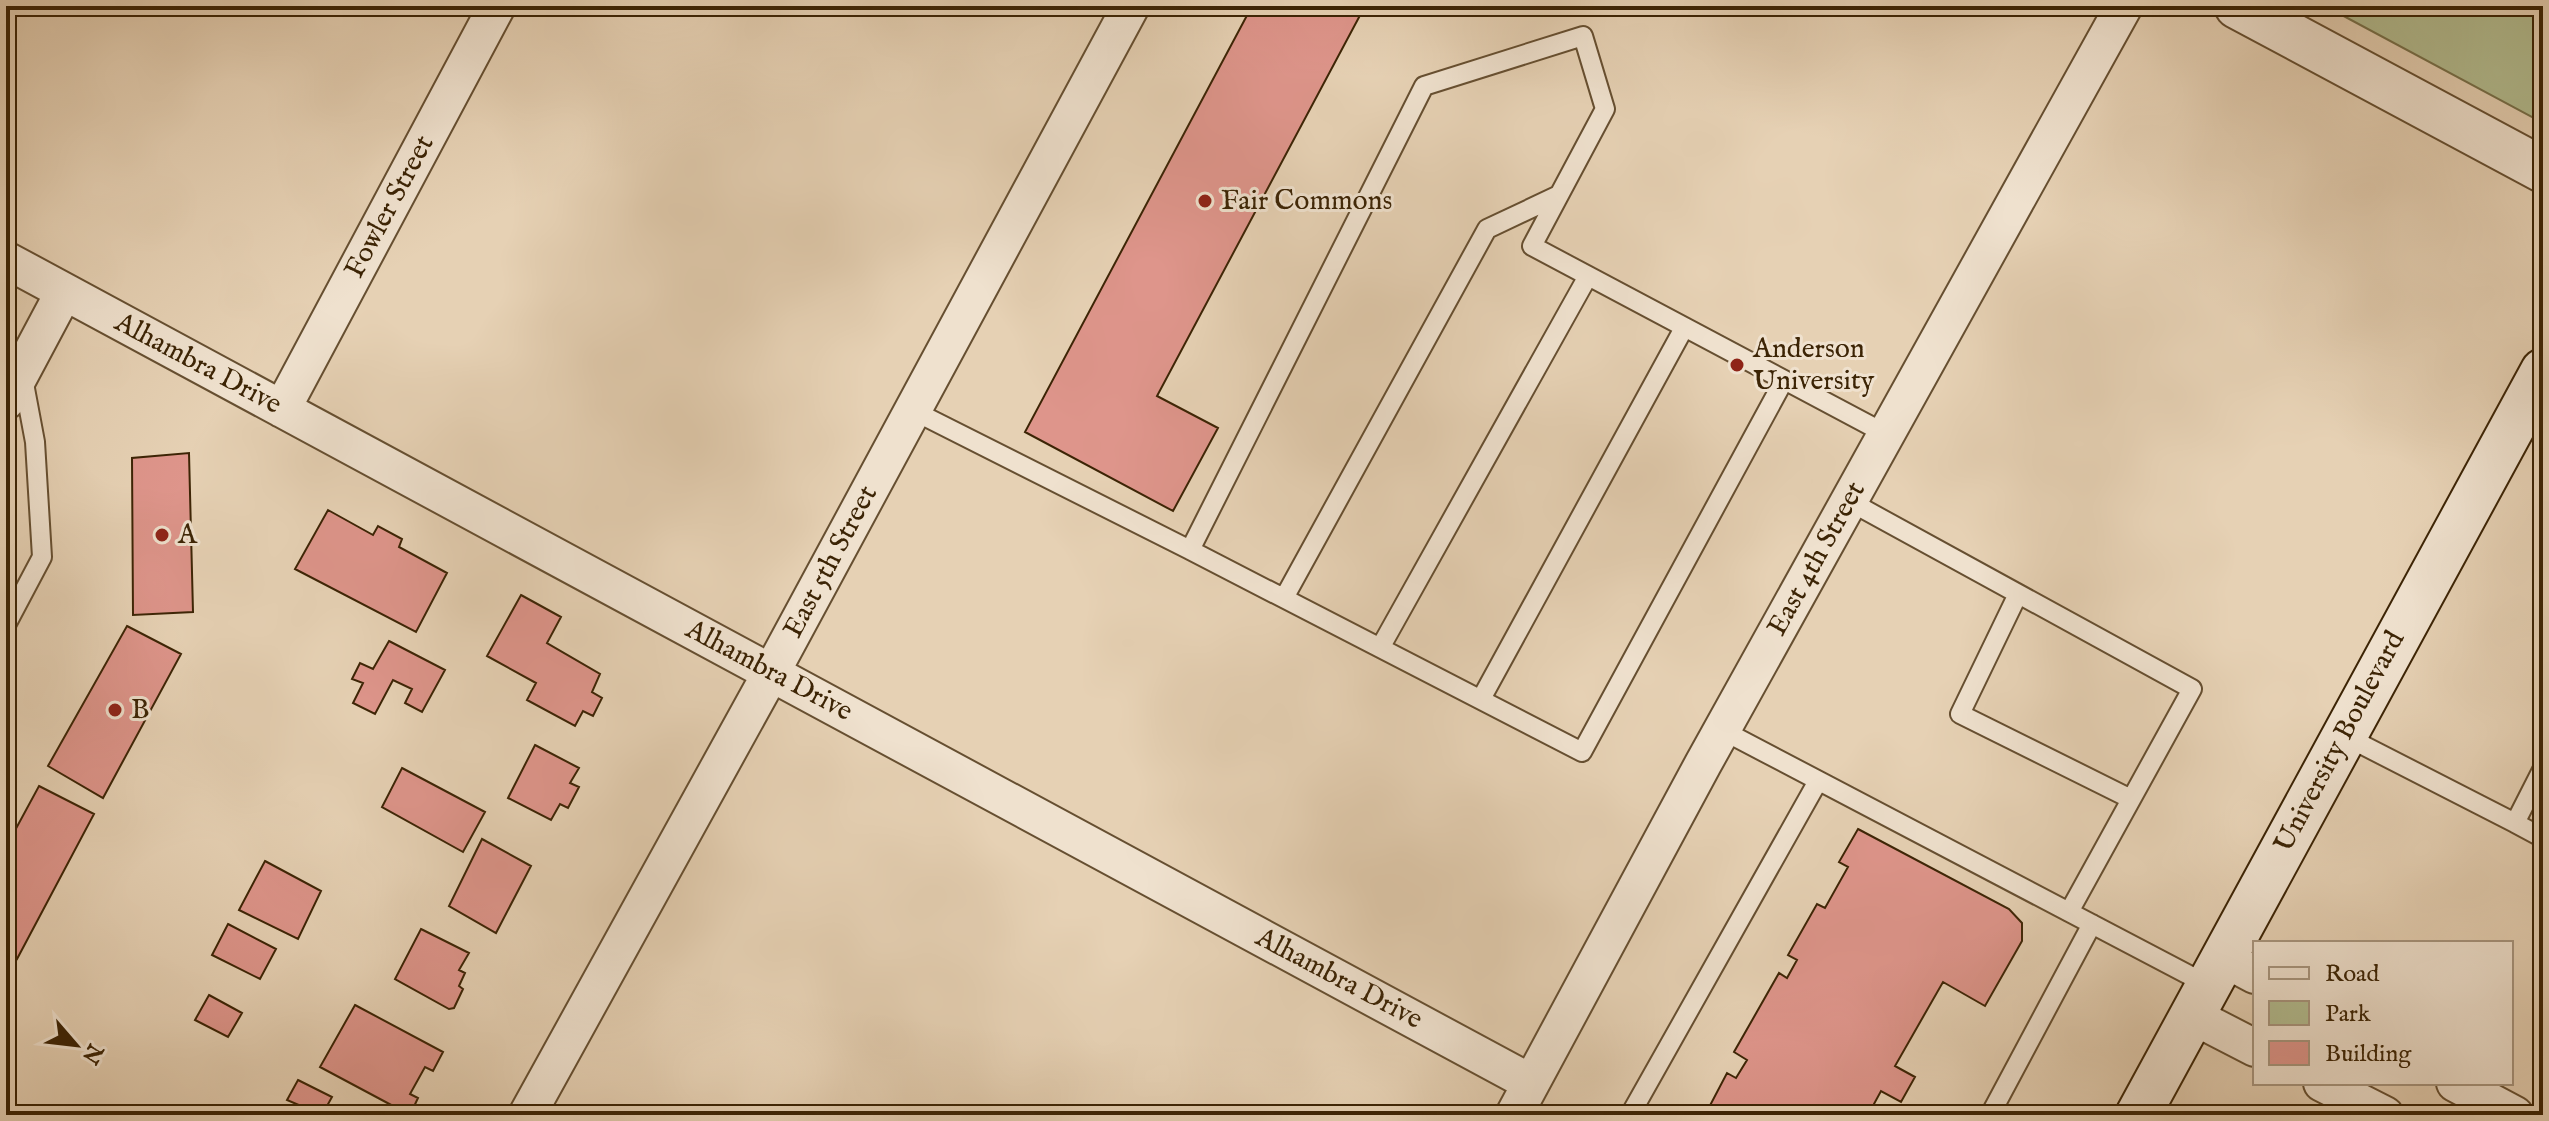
<svg xmlns="http://www.w3.org/2000/svg" width="2549" height="1121" viewBox="0 0 2549 1121" font-family="'IM FELL English',serif">
	<style>
		.green { fill: #b2bc90; stroke: #77704a; stroke-width: 2 }
		.building { fill: #de958b; stroke: #3c2405; stroke-width: 2 }
		.lines { fill: none; stroke-linecap: round; stroke-linejoin: round }
		.service-casing { stroke: #664f31; stroke-width: 22 }
		.minor-casing { stroke: #664f31; stroke-width: 40 }
		.tertiary-casing { stroke: #664f31; stroke-width: 48 }
		.secondary-casing { stroke: #3c2405; stroke-width: 48 }
		.service { stroke: #efe1ce; stroke-width: 18 }
		.minor { stroke: #efe1ce; stroke-width: 36 }
		.tertiary { stroke: #efe1ce; stroke-width: 44 }
		.secondary { stroke: #efe1ce; stroke-width: 44 }
		.poi-dot { fill: #8f2418; stroke: #efe1ce; stroke-width: 3 }
		.labels { text-anchor: middle; dominant-baseline: central; stroke-width: 6; stroke-linejoin: round; paint-order: stroke }
		.poi-label { font-size: 28px; fill: #3c2405; stroke: #efe1ce; text-anchor: start }
		.street-label { font-size: 28px; fill: #3c2405; stroke: #efe1ce }
	</style>
	<rect width="100%" height="100%" fill="#e6d1b4"/>
	<filter id="stains"><feTurbulence type="fractalNoise" baseFrequency=".0025" numOctaves="4"/><feColorMatrix values="0 0 0 0 .2 0 0 0 0 .09 0 0 0 0 .02 0 0 0 .5 -.17"/></filter>
	<radialGradient id="worn" r=".72"><stop offset=".6" stop-color="#630" stop-opacity="0"/><stop offset="1" stop-color="#630" stop-opacity=".3"/></radialGradient>
	<path class="green" d="M 2325,6 L 2543,6 L 2543,123 Z"/>
	<path class="building" d="M 1252,6 L 1365,6 L 1157,396 L 1218,428 L 1173,511 L 1025,432 Z
		M 189,453 L 193,612 L 133,615 L 132,458 Z
		M 328,510 L 373,535 L 378,526 L 402,539 L 399,547 L 447,573 L 416,632 L 295,569 Z
		M 521,595 L 561,617 L 547,643 L 600,674 L 592,692 L 602,698 L 593,716 L 583,711 L 575,726 L 527,700 L 536,683 L 487,656 Z
		M 127,626 L 181,654 L 103,798 L 48,766 Z
		M 389,641 L 445,670 L 422,712 L 405,703 L 412,689 L 393,680 L 375,714 L 353,703 L 363,683 L 352,679 L 360,663 L 373,669 Z
		M 535,745 L 579,768 L 570,783 L 579,787 L 568,808 L 560,804 L 551,820 L 508,798 Z
		M 402,768 L 485,812 L 463,852 L 382,807 Z
		M 39,786 L 94,814 L 17,959 L 6,952 L 6,847 Z
		M 1858,829 L 2009,909 L 2022,923 L 2022,941 L 1985,1006 L 1943,982 L 1895,1066 L 1915,1077 L 1901,1102 L 1881,1091 L 1868,1115 L 1705,1115 L 1727,1073 L 1736,1078 L 1747,1060 L 1734,1052 L 1779,973 L 1787,978 L 1797,960 L 1788,955 L 1817,904 L 1825,908 L 1848,867 L 1839,862 Z
		M 482,839 L 531,866 L 496,933 L 449,906 Z
		M 265,861 L 321,891 L 298,939 L 239,910 Z
		M 228,924 L 276,949 L 260,979 L 212,955 Z
		M 421,929 L 469,953 L 459,970 L 465,973 L 459,986 L 463,989 L 454,1008 L 449,1009 L 395,979 Z
		M 209,995 L 242,1013 L 228,1037 L 195,1020 Z
		M 355,1005 L 443,1052 L 433,1071 L 425,1067 L 410,1094 L 418,1098 L 410,1115 L 320,1067 Z
		M 298,1080 L 332,1097 L 322,1115 L 287,1100 Z"/>
	<g class="lines">
		<g class="service-casing">
			<path id="service" d="M 1783,382 L 1582,752 L 1190,550 L 1424,86 L 1583,36 L 1605,109 L 1532,246 L 1886,434
				M 912,410 L 1190,550
				M 1849,501 L 2192,689 L 2069,912
				M 2018,594 L 1960,714 L 2131,799
				M 1284,598 L 1487,229 L 1559,195
				M 6,625 L 42,557 L 35,442 L 23,378
				M 1380,648 L 1588,276
				M 1481,699 L 1684,328
				M 1722,730 L 2208,985
				M 2345,736 L 2515,823 L 2543,768
				M 2515,823 L 2543,838
				M 1630,1115 L 1818,781
				M 1990,1115 L 2092,924"/>
		</g>
		<g class="minor-casing">
			<path id="minor" d="M 6,260 L 1531,1083
				M 6,401 L 64,292
				M 282,409 L 497,6
				M 2223,958 L 2255,975
				M 2191,1015 L 2255,1048
				M 2322,1083 L 2385,1115
				M 2455,1083 L 2515,1115
				M 527,1115 L 771,673 L 1131,6
				M 1514,1115 L 1703,764 L 2124,6"/>
		</g>
		<g class="tertiary-casing">
			<path id="tertiary" d="M 2237,6 L 2543,170"/>
		</g>
		<g class="secondary-casing">
			<path id="secondary" d="M 2138,1115 L 2543,371"/>
		</g>
		<use href="#service" class="service"/>
		<use href="#minor" class="minor"/>
		<use href="#tertiary" class="tertiary"/>
		<use href="#secondary" class="secondary"/>
	</g>
	<g class="poi-dot">
		<circle cx="1205" cy="201" r="8"/>
		<circle cx="1737" cy="365" r="8"/>
		<circle cx="162" cy="535" r="8"/>
		<circle cx="115" cy="710" r="8"/>
	</g>
	<g class="labels">
		<g class="poi-label">
			<text x="1221" y="201">Fair Commons</text>
			<text x="1753" y="349">Anderson<tspan x="1753" dy="32">University</tspan></text>
			<text x="178" y="535">A</text>
			<text x="131" y="710">B</text>
		</g>
		<g class="street-label">
			<text transform="translate(390 207) rotate(-62)">Fowler Street</text>
			<text transform="translate(198 364) rotate(28)">Alhambra Drive</text>
			<text transform="translate(1817 559) rotate(-61)">East 4th Street</text>
			<text transform="translate(831 562) rotate(-62)">East 5th Street</text>
			<text transform="translate(769 671) rotate(28)">Alhambra Drive</text>
			<text transform="translate(2340 742) rotate(-62)">University Boulevard</text>
			<text transform="translate(1339 979) rotate(28)">Alhambra Drive</text>
		</g>
	</g>
	<rect width="2549" height="1121" fill="none" stroke="#e6d1b4" stroke-width="32"/>
	<rect x="8" y="8" width="2533" height="1105" fill="none" stroke="#3c2405" stroke-width="4"/>
	<rect x="16" y="16" width="2517" height="1089" fill="none" stroke="#3c2405" stroke-width="2"/>
	<rect x="2253" y="941" width="260" height="144" fill="#efe1ce" stroke="#a7957e" stroke-width="2"/>
	<rect x="2269" y="967" width="40" height="12" fill="#efe1ce" stroke="#a7957e" stroke-width="2"/>
	<text x="2325" y="981" font-size="24" fill="#3c2405">Road</text>
	<rect x="2269" y="1001" width="40" height="24" fill="#b2bc90" stroke="#a7957e" stroke-width="2"/>
	<text x="2325" y="1021" font-size="24" fill="#3c2405">Park</text>
	<rect x="2269" y="1041" width="40" height="24" fill="#de958b" stroke="#a7957e" stroke-width="2"/>
	<text x="2325" y="1061" font-size="24" fill="#3c2405">Building</text>
	<g transform="translate(76 1045) rotate(118)" stroke="#efe1ce" stroke-width="6" paint-order="stroke">
	<path d="M0-6L14 30L0 20L-14 30Z" fill="#3c2405"/>
	<text y="-12" font-size="22" font-weight="bold" text-anchor="middle" fill="#3c2405">N</text>
	</g>
	<rect width="100%" height="100%" filter="url(#stains)"/>
	<rect width="100%" height="100%" fill="url(#worn)"/>
</svg>
